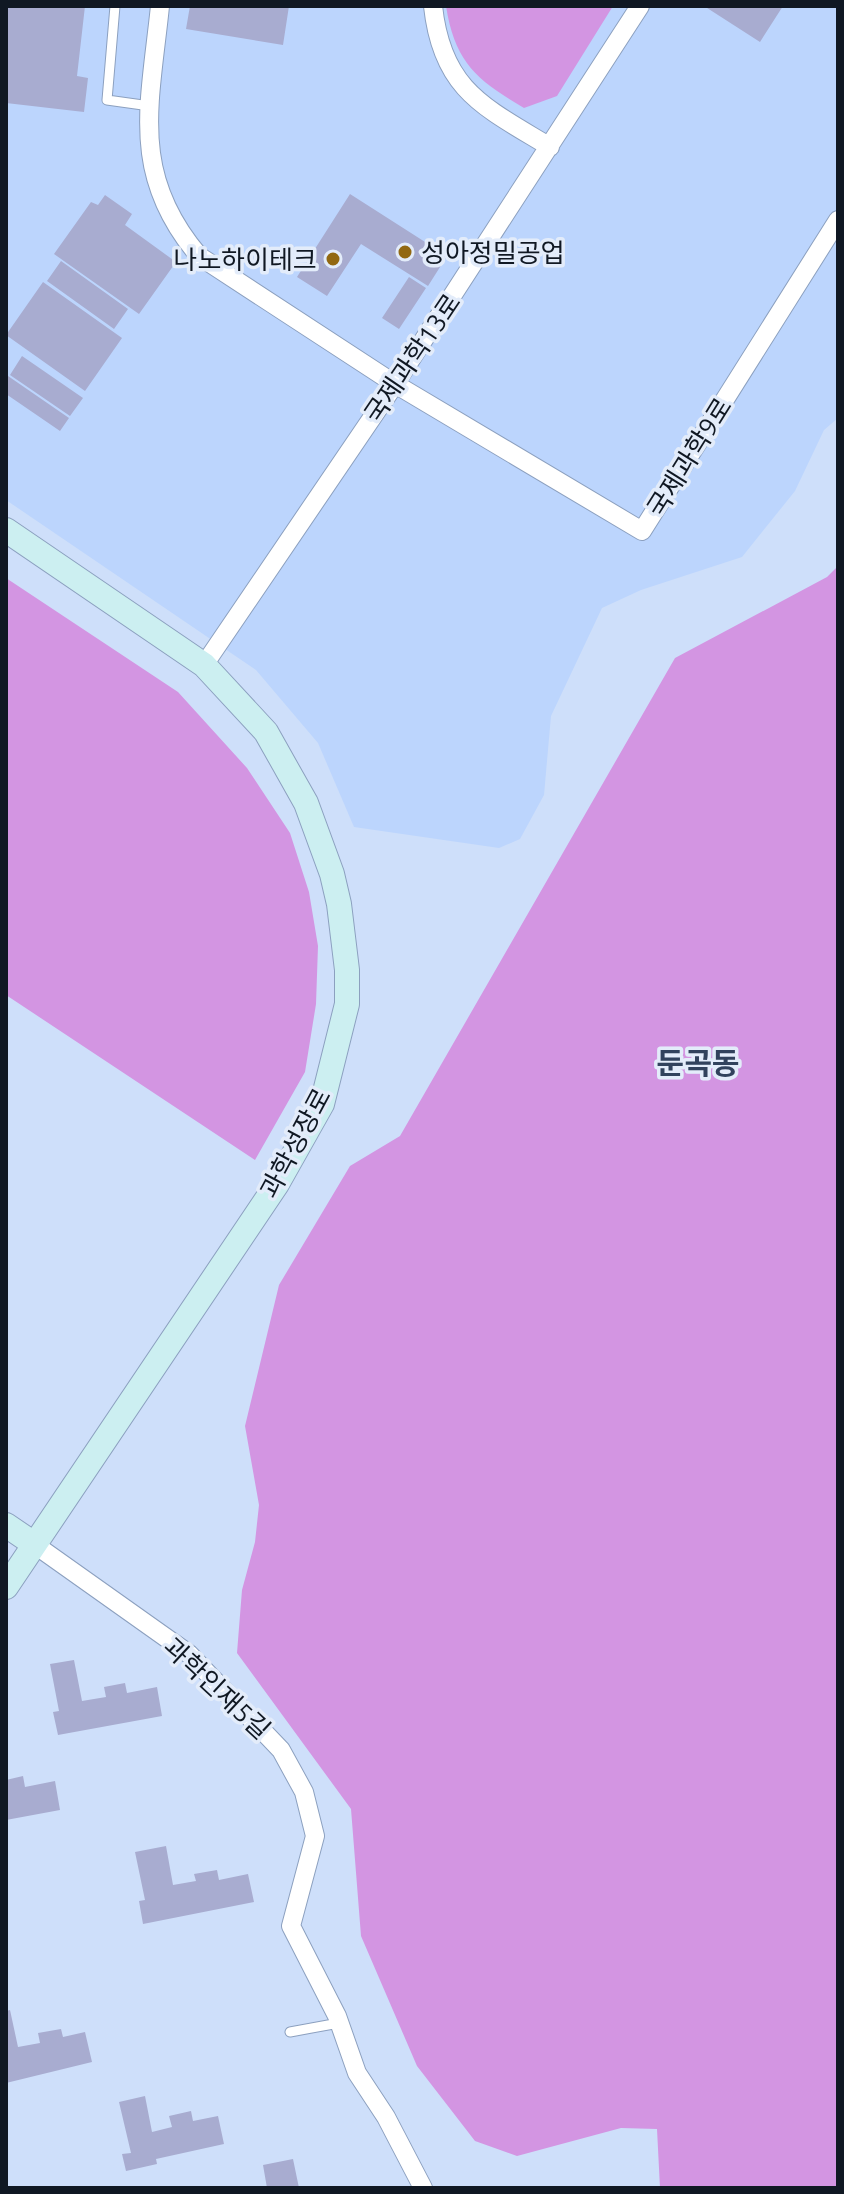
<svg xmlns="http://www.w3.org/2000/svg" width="844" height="2194" viewBox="0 0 844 2194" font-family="Ubuntu,'Noto Sans KR',sans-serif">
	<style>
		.built { fill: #bcd5fd }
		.green { fill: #d395e2 }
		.building { fill: #a8acd0 }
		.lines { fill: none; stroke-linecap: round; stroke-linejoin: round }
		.lane-casing { stroke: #8ca0bf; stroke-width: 11 }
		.street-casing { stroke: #8ca0bf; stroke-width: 20 }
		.secondary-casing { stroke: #8ca0bf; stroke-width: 26 }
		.lane { stroke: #fff; stroke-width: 9 }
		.street { stroke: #fff; stroke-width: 18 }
		.secondary { stroke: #cceff1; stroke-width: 24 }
		.poi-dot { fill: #926811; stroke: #e3ecfa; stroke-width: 3 }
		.labels { text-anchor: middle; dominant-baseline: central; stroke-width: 7; stroke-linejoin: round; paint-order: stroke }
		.poi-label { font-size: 26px; fill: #101823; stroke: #e3ecfa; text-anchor: start }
		.street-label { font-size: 26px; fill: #101823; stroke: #e3ecfa }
		.quarter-label { font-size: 30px; font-weight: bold; fill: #31425d; stroke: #e3ecfa }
	</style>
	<rect width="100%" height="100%" fill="#cedffa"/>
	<path class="built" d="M 6,6 L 838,6 L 838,418 L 824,430 L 795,491 L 742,557 L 641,590 L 602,608 L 551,716 L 544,795 L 520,839 L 499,848 L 354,827 L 318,743 L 256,670 L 6,500 Z"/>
	<path class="green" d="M 446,6 L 613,6 L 557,96 L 524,108 C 477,80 455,63 446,6 Z
		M 838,566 L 838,2188 L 660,2188 L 657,2129 L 621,2128 L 517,2156 L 475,2141 L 417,2066 L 361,1936 L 351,1809 L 237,1653 L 242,1590 L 255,1542 L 259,1505 L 245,1426 L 279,1285 L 350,1166 L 400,1136 L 675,658 L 827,577 Z
		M 6,578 L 178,692 L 247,768 L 290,833 L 309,892 L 318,946 L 316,1004 L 305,1072 L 255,1160 L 6,995 Z"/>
	<path class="building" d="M 6,6 L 85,6 L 77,76 L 88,78 L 84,112 L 6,103 Z
		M 190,6 L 289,6 L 283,45 L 186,29 Z
		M 704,6 L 783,6 L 760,42 Z
		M 350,194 L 447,256 L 428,286 L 361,244 L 327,296 L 297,277 Z
		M 105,195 L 132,214 L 125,225 L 176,262 L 139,314 L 54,254 L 91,202 L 98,205 Z
		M 61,261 L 128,309 L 114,329 L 47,281 Z
		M 409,277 L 426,288 L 399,329 L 382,318 Z
		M 43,282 L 122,338 L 85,391 L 6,335 Z
		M 22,356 L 83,398 L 70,416 L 10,375 Z
		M 8,376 L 69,418 L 60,431 L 6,394 Z
		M 74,1660 L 82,1701 L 106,1697 L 104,1687 L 125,1683 L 127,1693 L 157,1687 L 162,1716 L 58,1735 L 53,1712 L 59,1711 L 50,1664 Z
		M 23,1776 L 25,1787 L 55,1781 L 60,1810 L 6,1820 L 6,1780 Z
		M 166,1846 L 173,1885 L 196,1881 L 194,1874 L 217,1870 L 219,1880 L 248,1874 L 254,1902 L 143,1924 L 139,1901 L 145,1900 L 135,1852 Z
		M 10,2010 L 18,2047 L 40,2043 L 38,2033 L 61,2029 L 63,2037 L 85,2032 L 92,2062 L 6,2083 L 6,2011 Z
		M 145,2096 L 152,2132 L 172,2127 L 169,2116 L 191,2111 L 193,2121 L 218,2116 L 224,2144 L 156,2159 L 157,2164 L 126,2171 L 122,2154 L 131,2153 L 119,2102 Z
		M 293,2159 L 299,2188 L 267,2188 L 263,2165 Z"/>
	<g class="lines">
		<g class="lane-casing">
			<path id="lane" d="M 115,6 L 107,100 L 150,106
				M 290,2032 L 339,2023"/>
		</g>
		<g class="street-casing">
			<path id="street" d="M 160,6 C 150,104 129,174 199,256 L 395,384 L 642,531 L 838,220
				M 433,6 C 442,90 484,107 550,147
				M 204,665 L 395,384 L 640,6
				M 34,1544 L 189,1654 L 281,1750 L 304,1792 L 315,1836 L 291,1926 L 337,2016 L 357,2073 L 386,2117 L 423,2188"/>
		</g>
		<g class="secondary-casing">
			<path id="secondary" d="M 6,530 L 204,665 L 266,732 L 306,803 L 332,874 L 339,904 L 347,970 L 347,1004 L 322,1104 L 277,1184 L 6,1587
				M 6,1525 L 34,1544"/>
		</g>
		<use href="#lane" class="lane"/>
		<use href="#street" class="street"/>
		<use href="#secondary" class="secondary"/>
	</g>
	<g class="poi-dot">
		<circle cx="405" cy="252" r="8"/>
		<circle cx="333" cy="259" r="8"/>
	</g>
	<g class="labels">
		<g class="poi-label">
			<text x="421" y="252">성아정밀공업</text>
			<text x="317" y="259" text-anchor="end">나노하이테크</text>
		</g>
		<g class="street-label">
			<text transform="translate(412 358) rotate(-56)">국제과학13로</text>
			<text transform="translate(689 457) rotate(-58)">국제과학9로</text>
			<text transform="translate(295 1143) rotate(-62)">과학성장로</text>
			<text transform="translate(217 1688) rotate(43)">과학인재5길</text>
		</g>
		<g class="quarter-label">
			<text x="698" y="1063">둔곡동</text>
		</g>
	</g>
	<rect width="844" height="2194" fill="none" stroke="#101823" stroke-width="16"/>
</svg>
